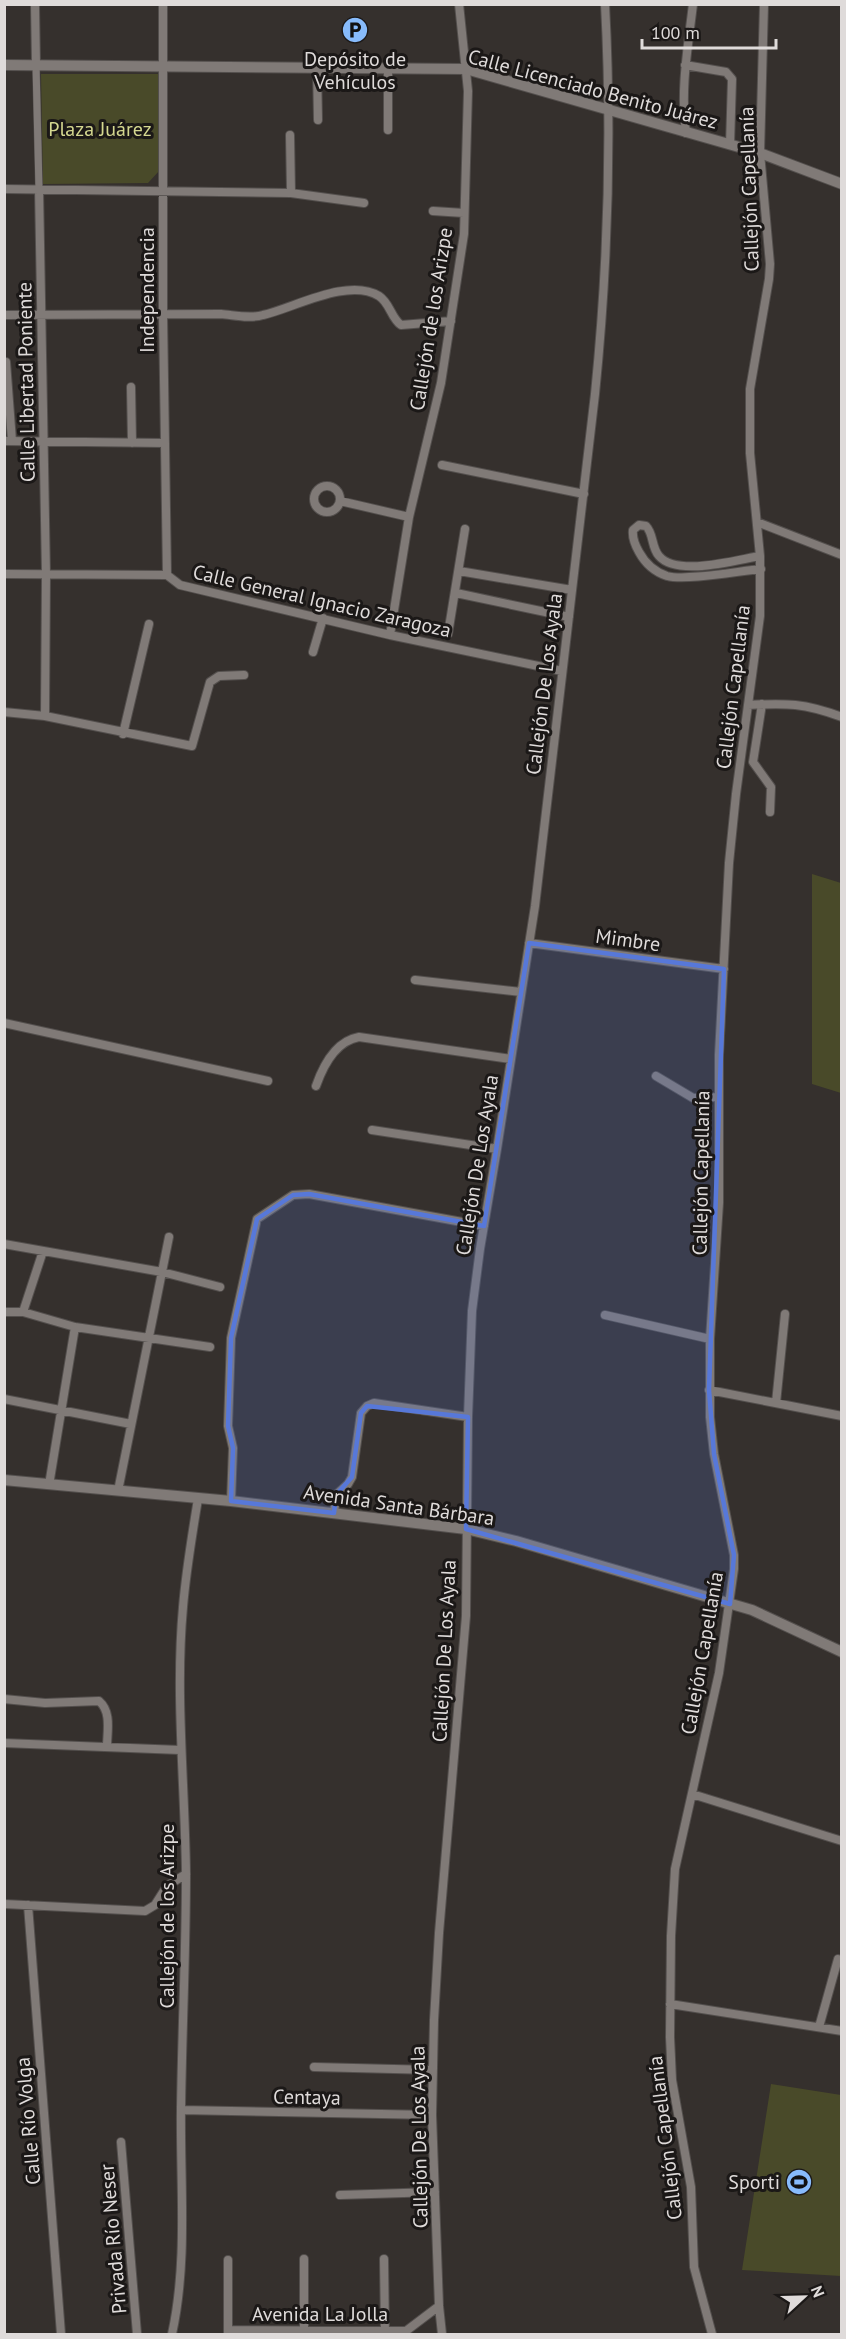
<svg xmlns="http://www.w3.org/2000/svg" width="846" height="2339" viewBox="0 0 846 2339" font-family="'PT Sans',sans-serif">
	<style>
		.green { fill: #494a29 }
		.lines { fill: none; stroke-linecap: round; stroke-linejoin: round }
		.pedestrian-casing { stroke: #534f4d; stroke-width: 8 }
		.minor-casing { stroke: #534f4d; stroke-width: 10 }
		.tertiary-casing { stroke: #534f4d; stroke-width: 12 }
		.pedestrian { stroke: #807a77; stroke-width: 7 }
		.minor { stroke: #807a77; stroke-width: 8 }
		.tertiary { stroke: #807a77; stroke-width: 10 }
		.marked { fill: #5778d9; fill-opacity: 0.2; stroke: #5778d9; stroke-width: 4.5; stroke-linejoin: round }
		.labels { text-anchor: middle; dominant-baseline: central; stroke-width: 6; stroke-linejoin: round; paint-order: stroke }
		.poi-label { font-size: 20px; fill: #dfdbda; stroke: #1b1817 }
		.street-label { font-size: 20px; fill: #dfdbda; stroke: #1b1817 }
		.park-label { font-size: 20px; fill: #d5d890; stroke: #1b1817 }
	</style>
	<rect width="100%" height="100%" fill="#35302d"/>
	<path class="green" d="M 41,74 L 159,74 L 159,171 L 148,183 L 43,184 Z
		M 812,874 L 841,883 L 841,1093 L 812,1084 Z
		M 771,2084 L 841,2095 L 841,2276 L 742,2270 Z"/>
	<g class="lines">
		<g class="pedestrian-casing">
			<path id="pedestrian" d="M 36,65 L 39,189"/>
		</g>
		<g class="minor-casing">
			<path id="minor" d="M 35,4 L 36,65
				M 163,4 L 163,314 L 167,575
				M 685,65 L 726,72 L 732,79 L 730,145
				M 317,68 L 318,120
				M 388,130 L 388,68
				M 686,133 C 680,90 688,47 693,4
				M 290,135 L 291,193
				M 4,189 L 291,193 L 364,203
				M 39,189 L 46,575 L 45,716
				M 433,211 L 464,213
				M 4,315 L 221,314 C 234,315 250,319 263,315 C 294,308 348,277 379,296 C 390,303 391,318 401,325 L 451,321
				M 6,362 L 12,441
				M 131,387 L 132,443
				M 4,441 L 165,443
				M 442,465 L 584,494
				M314 499a13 13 0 1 1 26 0a13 13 0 1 1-26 0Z
				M 340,501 L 409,517
				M 757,522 L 842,555
				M 760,556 C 736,560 677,577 659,556 C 651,547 654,534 646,526 L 639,525 L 633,530 C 632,538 635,545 639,552 C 645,563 655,572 667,576 C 686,581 739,571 761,569
				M 459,571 L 572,590
				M 4,574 L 167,575 L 180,585 L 390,635 L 562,671
				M 456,593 L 569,617
				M 448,634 L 465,529
				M 390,635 L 409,517 L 441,383 L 464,234 L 468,91 L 459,4
				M 313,652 L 323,618
				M 762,704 L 753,762 L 771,787 L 770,812
				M 748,705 C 787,703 804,703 842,717
				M 4,712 L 45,716 L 192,746 L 210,682 L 219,676 L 244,675
				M 123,734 L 149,624
				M 529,943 L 724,969
				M 415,980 L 521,992
				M 4,1023 L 268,1081
				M 656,1076 L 693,1098 L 719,1097
				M 316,1086 C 323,1066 336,1041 359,1037 L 511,1059
				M 372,1130 L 497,1149
				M 4,1244 L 162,1272 L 220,1287
				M 4,1312 L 23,1312 L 75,1327 L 210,1347
				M 23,1312 L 43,1251
				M 605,1315 L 710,1339
				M 709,1390 L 842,1416
				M 4,1399 L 131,1424
				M 776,1403 L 785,1314
				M 49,1485 L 75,1327
				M 118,1491 L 169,1237
				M 231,1501 L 233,1448 L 228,1426 L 231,1338 L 257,1219 L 293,1195 L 309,1194 L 484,1226
				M 334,1513 L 336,1495 L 348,1484 L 352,1477 L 361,1413 L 367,1406 L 374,1403 L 468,1417
				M 4,1699 L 45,1703 L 99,1701 C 112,1712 107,1732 107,1747
				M 4,1743 L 180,1750
				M 692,1794 L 842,1841
				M 4,1904 L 145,1911 L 155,1905 L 167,1886 L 186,1874
				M 28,1905 L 61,2334
				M 670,2004 L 842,2031
				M 819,2027 L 838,1959
				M 314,2067 L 433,2070
				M 181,2110 L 432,2115
				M 121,2142 L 137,2334
				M 340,2195 L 435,2192
				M 304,2259 L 304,2334
				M 384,2259 L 385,2334
				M 229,2330 L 406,2331 L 439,2306
				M 172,2334 C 188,2261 180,2184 181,2109 C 182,2030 186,1952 186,1874 C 185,1785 175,1695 183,1607 C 186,1571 192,1535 198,1499
				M 228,2334 L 228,2260
				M 442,2334 L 439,2306 L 432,2115 L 434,2020 L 439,1933 L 466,1616 L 468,1417 L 472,1311 L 480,1249 L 497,1149 L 535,906 L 595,394 C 608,265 612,134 605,4
				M 712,2334 L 694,2267 L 691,2187 L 672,2080 L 670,2037 L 671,1936 L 675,1869 L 719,1673 L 734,1569 L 734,1555 L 714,1454 L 710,1417 L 710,1339 L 719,1203 L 719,1055 L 729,863 L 736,794 L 760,616 L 760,556 L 750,453 L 750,389 L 769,279 L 770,264 L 760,153 L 764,4"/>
		</g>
		<g class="tertiary-casing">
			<path id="tertiary" d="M 4,65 L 466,69 L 760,153 L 842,184
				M 4,1480 L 231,1501 L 466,1529 L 516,1541 L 752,1610 L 842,1652"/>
		</g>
		<use href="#pedestrian" class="pedestrian"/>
		<use href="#minor" class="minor"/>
		<use href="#tertiary" class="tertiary"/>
	</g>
	<path class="marked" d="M 529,943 L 724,969 L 709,1390 L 714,1454 L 734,1555 L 730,1604 L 466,1529 L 468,1417 L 367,1406 L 361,1413 L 352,1477 L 336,1495 L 334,1513 L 231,1501 L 233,1448 L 228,1426 L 231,1338 L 257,1219 L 293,1195 L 309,1194 L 484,1226 Z"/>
	<defs>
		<g id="parking-disc" transform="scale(1.35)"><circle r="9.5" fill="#87bbfb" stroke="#1b1817"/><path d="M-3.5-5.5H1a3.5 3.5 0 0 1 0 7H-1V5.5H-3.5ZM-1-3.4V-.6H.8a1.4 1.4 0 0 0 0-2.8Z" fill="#111"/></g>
		<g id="stadium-disc" transform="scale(1.35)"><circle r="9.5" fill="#87bbfb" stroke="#1b1817"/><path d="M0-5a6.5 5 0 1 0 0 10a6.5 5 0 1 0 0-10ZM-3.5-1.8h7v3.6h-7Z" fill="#111"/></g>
	</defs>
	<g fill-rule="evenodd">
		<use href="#parking-disc" x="355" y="30"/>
		<use href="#stadium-disc" x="799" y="2182"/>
	</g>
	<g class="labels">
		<g class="poi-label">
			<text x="355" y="59">Depósito de<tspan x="355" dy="23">Vehículos</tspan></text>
			<text x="780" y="2182" text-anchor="end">Sporti</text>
		</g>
		<g class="street-label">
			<text transform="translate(593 89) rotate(15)">Calle Licenciado Benito Juárez</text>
			<text transform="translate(749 189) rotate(-92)">Callejón Capellanía</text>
			<text transform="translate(147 290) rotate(-90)">Independencia</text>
			<text transform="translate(431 319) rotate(-81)">Callejón de los Arizpe</text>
			<text transform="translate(26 382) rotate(-91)">Calle Libertad Poniente</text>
			<text transform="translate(322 601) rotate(13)">Calle General Ignacio Zaragoza</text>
			<text transform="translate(544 684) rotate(-83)">Callejón De Los Ayala</text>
			<text transform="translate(733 687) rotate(-83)">Callejón Capellanía</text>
			<text transform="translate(628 940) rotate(8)">Mimbre</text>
			<text transform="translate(477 1165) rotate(-81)">Callejón De Los Ayala</text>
			<text transform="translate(701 1173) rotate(-89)">Callejón Capellanía</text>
			<text transform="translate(399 1505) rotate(8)">Avenida Santa Bárbara</text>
			<text transform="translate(444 1651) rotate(-87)">Callejón De Los Ayala</text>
			<text transform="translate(702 1653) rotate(-80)">Callejón Capellanía</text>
			<text transform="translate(167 1916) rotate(-90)">Callejón de los Arizpe</text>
			<text transform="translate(307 2097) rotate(1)">Centaya</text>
			<text transform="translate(28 2121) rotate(-95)">Calle Río Volga</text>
			<text transform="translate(419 2137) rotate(-91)">Callejón De Los Ayala</text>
			<text transform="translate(665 2138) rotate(-97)">Callejón Capellanía</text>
			<text transform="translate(113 2239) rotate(-95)">Privada Río Neser</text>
			<text x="320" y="2314">Avenida La Jolla</text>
		</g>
		<g class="park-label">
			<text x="100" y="129">Plaza Juárez</text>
		</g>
	</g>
	<rect width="846" height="2339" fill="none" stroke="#dfdbda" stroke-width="12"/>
	<g transform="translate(804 2297) rotate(68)" stroke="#1b1817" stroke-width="4.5" paint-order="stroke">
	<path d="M0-4.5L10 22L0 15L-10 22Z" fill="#dfdbda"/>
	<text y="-9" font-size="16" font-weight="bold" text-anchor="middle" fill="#dfdbda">N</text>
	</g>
	<path d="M642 39v9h134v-9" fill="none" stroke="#dfdbda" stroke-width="3"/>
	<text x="651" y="39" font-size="18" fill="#dfdbda" stroke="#1b1817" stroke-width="4.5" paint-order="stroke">100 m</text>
</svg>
